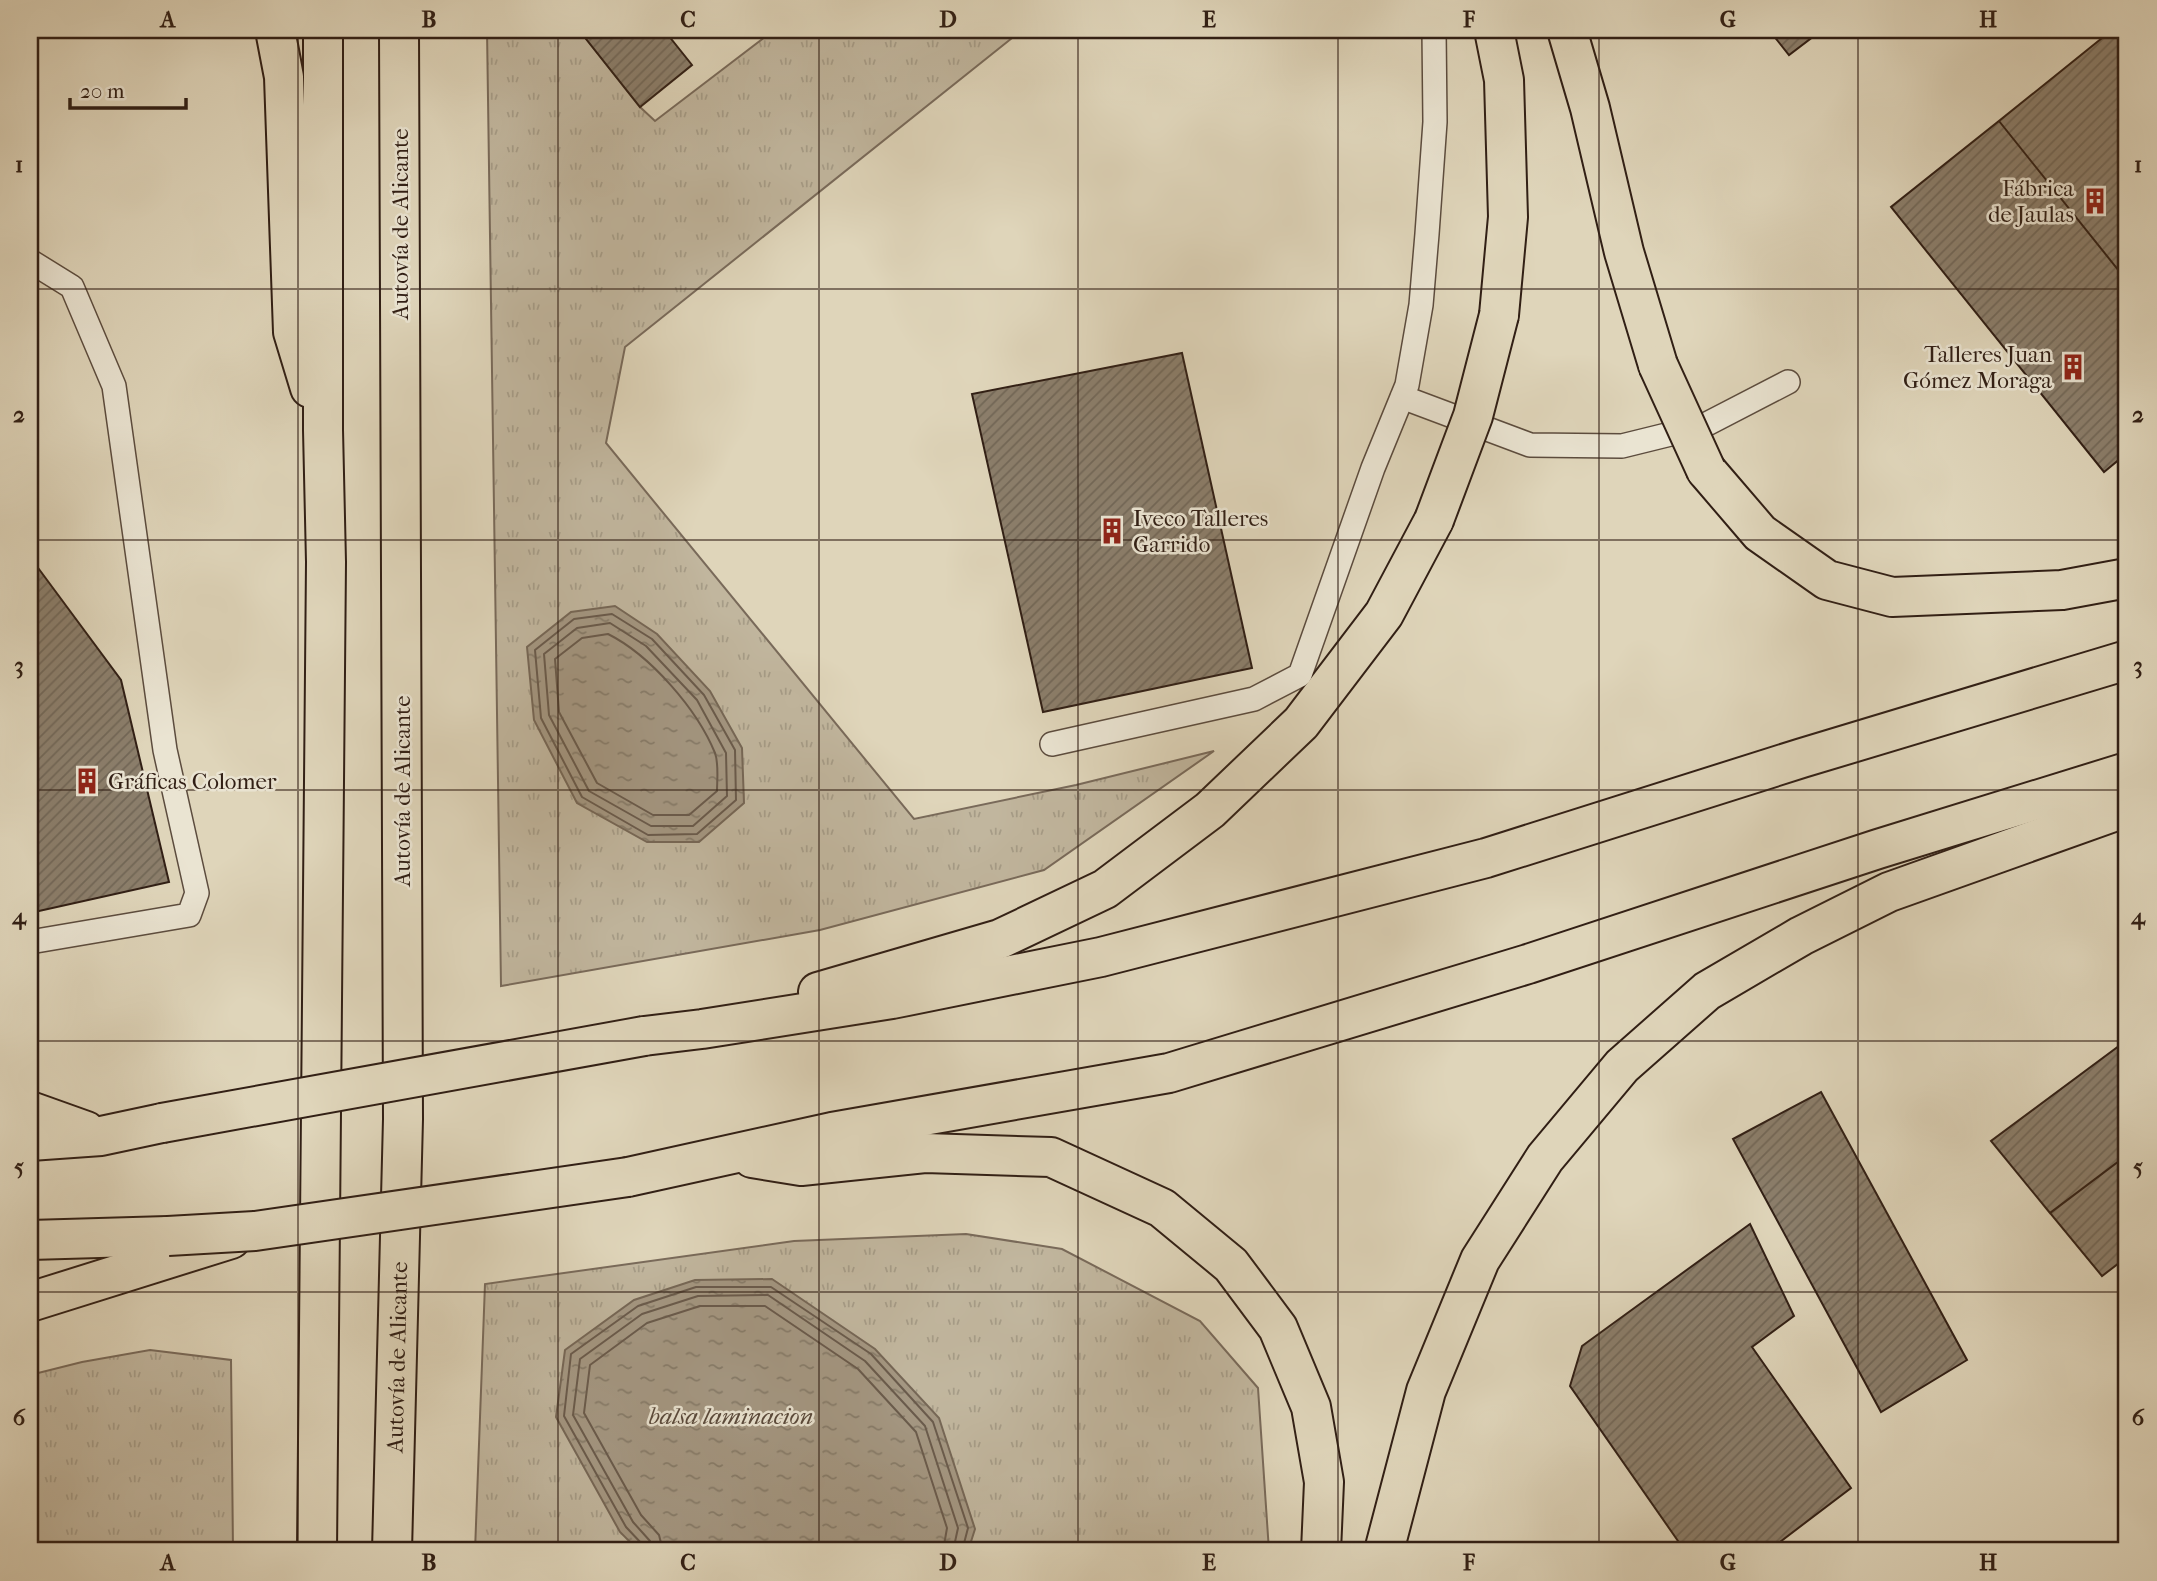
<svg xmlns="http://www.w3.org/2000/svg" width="2157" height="1581" viewBox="0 0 2157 1581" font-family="'IM FELL French Canon',serif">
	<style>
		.grass { fill: url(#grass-tufts); stroke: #796a5a; stroke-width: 2 }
		.water { fill: url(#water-ripples); stroke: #766756; stroke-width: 2 }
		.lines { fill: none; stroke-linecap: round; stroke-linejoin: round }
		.shore { stroke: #6a5b4c; stroke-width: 2 }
		.building { fill: url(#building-hatch); stroke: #311f15; stroke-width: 2 }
		.service-casing { stroke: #5c4c3e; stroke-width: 26 }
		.motorway-casing { stroke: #311f15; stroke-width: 42 }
		.service { stroke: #eae4d2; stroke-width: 23 }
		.motorway { stroke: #dfd5ba; stroke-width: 38 }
		.motorway-bridge-casing { stroke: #311f15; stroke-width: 42; stroke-linecap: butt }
		.motorway-bridge { stroke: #dfd5ba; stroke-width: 38 }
		.grid { fill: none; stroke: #311f15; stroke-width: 2; stroke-opacity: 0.55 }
		.labels { text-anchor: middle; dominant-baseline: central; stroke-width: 5; stroke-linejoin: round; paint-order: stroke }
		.poi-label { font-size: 23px; fill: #311f15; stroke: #eae4d2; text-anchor: end }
		.street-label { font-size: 23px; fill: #311f15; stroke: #eae4d2 }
		.water-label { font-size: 24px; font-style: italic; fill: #59493b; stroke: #eae4d2 }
		.neatline { fill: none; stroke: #311f15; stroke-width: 2.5 }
		.grid-label { font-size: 23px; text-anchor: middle; font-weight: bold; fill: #311f15 }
	</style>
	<defs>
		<pattern id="grass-tufts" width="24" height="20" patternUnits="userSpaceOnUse" patternTransform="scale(1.75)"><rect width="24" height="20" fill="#c1b69e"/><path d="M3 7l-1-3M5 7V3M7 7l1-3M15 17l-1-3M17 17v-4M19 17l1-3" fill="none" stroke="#a69c87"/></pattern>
		<pattern id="water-ripples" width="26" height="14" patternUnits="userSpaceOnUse" patternTransform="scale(1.75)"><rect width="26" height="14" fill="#a49782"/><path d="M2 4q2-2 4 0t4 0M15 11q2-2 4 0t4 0" fill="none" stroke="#867b69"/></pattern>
		<pattern id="building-hatch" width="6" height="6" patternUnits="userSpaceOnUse" patternTransform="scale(1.75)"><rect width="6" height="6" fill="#8b7e6b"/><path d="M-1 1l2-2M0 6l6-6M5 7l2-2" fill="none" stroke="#726757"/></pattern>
	</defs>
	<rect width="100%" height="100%" fill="#dfd5ba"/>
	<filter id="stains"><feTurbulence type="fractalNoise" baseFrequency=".00286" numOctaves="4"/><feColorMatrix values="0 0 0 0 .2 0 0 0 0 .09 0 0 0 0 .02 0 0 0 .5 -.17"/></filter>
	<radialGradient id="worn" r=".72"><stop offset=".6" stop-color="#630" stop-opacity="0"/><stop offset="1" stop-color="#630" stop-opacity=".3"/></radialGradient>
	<path class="grass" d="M 487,30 L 579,30 L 640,107 L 655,121 L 774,30 L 1022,30 L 625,347 L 606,443 L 914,819 L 1076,785 L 1214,751 L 1044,870 L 820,930 L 501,986 Z
		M 966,1234 L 1062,1249 L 1200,1321 L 1258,1388 L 1269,1551 L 475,1551 L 485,1284 L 794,1241 Z
		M 150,1350 L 231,1360 L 233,1551 L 30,1551 L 30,1375 L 82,1362 Z"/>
	<path class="water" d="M 615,606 L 657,634 L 710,691 L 742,748 L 744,803 L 699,842 L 647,842 L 577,803 L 534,720 L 527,647 L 571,612 Z
		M 772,1279 L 875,1349 L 939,1418 L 975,1529 L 968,1551 L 639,1551 L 620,1532 L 556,1417 L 565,1350 L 634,1300 L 695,1280 Z"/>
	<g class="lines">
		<path class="shore" d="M 612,614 L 652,639 L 704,695 L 735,750 L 736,800 L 697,834 L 648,835 L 582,797 L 541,718 L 535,650 L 574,619 Z
			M 610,623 L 646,646 L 697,700 L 726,753 L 727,796 L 693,826 L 651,826 L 589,791 L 549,715 L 544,654 L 577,628 Z
			M 608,634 C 650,655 697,709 715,753 C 719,764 717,780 717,791 L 689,815 L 653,815 L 597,783 L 559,712 L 555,659 L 582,638 Z
			M 644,1551 L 642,1544 L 626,1527 L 564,1416 L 571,1354 L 638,1306 L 696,1287 L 771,1287 L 871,1354 L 933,1422 L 968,1528 L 962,1551
			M 653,1551 L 650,1541 L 633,1522 L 573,1415 L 580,1359 L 642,1314 L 698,1296 L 768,1295 L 865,1361 L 925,1426 L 958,1528 L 953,1551
			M 663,1551 L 659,1535 L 641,1515 L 584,1413 L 590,1365 L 647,1323 L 700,1306 L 765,1306 L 858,1369 L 916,1432 L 947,1528 L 943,1551"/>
	</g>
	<path class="building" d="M 579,30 L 664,30 L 692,65 L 640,107 Z
		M 1769,30 L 1822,30 L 1789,55 Z
		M 2112,30 L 2127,30 L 2127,281 L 1999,121 Z
		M 1999,121 L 2127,281 L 2127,453 L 2104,472 L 1891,207 Z
		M 1182,353 L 1252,668 L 1043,712 L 972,394 Z
		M 30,557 L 121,680 L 169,882 L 30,913 L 30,675 L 34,674 L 30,668 Z
		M 2127,1040 L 2127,1155 L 2050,1213 L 1991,1141 Z
		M 1821,1092 L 1967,1360 L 1881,1412 L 1733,1139 Z
		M 2127,1155 L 2127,1257 L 2102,1276 L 2050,1213 Z
		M 1750,1224 L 1794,1316 L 1752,1347 L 1851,1488 L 1768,1551 L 1685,1551 L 1570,1386 L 1582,1346 Z"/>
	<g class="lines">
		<g class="service-casing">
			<path id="service" d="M 30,261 L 72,287 L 114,386 L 165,750 L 197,893 L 189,915 L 30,942
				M 1402,397 L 1530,445 L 1622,446 L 1703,426 L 1788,382
				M 1052,744 L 1254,699 L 1300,675 L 1373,468 L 1407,385 L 1421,305 L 1427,234 L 1435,122 L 1434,30"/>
		</g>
		<g class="motorway-casing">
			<g id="motorway">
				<path d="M 275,30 L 284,77 L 293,332 L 310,388"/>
				<path d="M 1494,30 L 1504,80 L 1508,217 L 1499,315"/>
				<path d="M 1567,30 L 1590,108 L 1624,252 L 1658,365"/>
				<path d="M 1706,470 L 1760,533 L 1827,580 L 1892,597 L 2062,590 L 2127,578"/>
				<path d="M 818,992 L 1000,939 L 1105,889 L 1210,810 L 1301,723 L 1384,614 L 1434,520"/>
				<path d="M 644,1036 L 702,1029 L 892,999 L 1101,957 L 1486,858 L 1802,758 L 2127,660"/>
				<path d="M 30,1111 L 86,1131"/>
				<path d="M 30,1141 L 101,1136 L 162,1123"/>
				<path d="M 752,1158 L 801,1166 L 925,1153 L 1051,1157 L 1162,1208 L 1231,1265 L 1278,1328 L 1311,1407 L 1324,1482 L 1321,1551"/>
				<path d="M 628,1177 L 832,1132 L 1169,1073 L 1528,964 L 1878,849 L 2127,772"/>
				<path d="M 30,1240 L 168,1236"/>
				<path d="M 30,1302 L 231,1239"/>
				<path d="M 317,1551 L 326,562 L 323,430 L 323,30"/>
				<path id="s1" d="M 392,1551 L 403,1119 L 399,30"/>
				<path d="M 1384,1551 L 1426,1391 L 1480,1260 L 1545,1158 L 1622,1066 L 1707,991 L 1801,936 L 1889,892 L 2127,807"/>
			</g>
		</g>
		<use href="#service" class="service"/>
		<use href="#motorway" class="motorway"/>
		<g class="motorway-bridge-casing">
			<path id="motorway-bridge" d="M 1658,365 L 1706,470
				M 1434,520 L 1473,416 L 1499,315
				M 162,1123 L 644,1036
				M 168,1236 L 255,1231 L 628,1177"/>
		</g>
		<use href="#motorway-bridge" class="motorway-bridge"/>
	</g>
	<path class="grid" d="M 298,30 L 298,1551M 558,30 L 558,1551M 819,30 L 819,1551M 1078,30 L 1078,1551M 1338,30 L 1338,1551M 1599,30 L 1599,1551M 1858,30 L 1858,1551M 30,289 L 2127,289M 30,540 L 2127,540M 30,790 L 2127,790M 30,1041 L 2127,1041M 30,1292 L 2127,1292"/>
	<defs>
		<g id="building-bare" transform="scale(2.1)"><path d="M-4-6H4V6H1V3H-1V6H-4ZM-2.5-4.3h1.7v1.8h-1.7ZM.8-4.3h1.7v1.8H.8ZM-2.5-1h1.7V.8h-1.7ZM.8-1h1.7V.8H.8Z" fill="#8f2418" stroke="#eae4d2" stroke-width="2.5" paint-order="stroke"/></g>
	</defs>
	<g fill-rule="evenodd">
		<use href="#building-bare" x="2095" y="201"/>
		<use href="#building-bare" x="2073" y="367"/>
		<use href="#building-bare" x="1112" y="531"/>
		<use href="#building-bare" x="87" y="781"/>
	</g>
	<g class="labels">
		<g class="poi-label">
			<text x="2074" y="188">Fábrica<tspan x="2074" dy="26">de Jaulas</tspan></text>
			<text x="2052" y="354">Talleres Juan<tspan x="2052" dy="26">Gómez Moraga</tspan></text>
			<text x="1133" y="518" text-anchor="start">Iveco Talleres<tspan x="1133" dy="26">Garrido</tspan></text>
			<text x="108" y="781" text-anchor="start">Gráficas Colomer</text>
		</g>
		<g class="street-label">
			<text transform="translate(400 224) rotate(-90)">Autovía de Alicante</text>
			<text transform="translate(402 791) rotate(-90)">Autovía de Alicante</text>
			<text stroke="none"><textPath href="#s1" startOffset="194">Autovía de Alicante</textPath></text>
		</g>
		<g class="water-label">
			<text x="731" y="1416">balsa laminacion</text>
		</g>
	</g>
	<rect width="2157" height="1581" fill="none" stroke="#dfd5ba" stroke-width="77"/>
	<path d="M70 98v10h116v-10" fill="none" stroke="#311f15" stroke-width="3.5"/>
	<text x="80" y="98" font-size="21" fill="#311f15" stroke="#eae4d2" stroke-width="5" paint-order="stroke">20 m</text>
	<rect x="38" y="38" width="2080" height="1504" class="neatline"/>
	<g class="grid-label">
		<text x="168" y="27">A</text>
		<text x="429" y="27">B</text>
		<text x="688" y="27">C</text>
		<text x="948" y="27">D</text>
		<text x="1209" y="27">E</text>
		<text x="1469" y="27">F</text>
		<text x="1728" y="27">G</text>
		<text x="1988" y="27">H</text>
		<text x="19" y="172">1</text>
		<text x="2138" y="172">1</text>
		<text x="19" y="422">2</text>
		<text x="2138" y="422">2</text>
		<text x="19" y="673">3</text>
		<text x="2138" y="673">3</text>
		<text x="19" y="924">4</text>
		<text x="2138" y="924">4</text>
		<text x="19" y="1174">5</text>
		<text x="2138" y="1174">5</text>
		<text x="19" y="1425">6</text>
		<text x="2138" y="1425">6</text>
		<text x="168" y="1570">A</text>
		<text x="429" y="1570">B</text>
		<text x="688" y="1570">C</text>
		<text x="948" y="1570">D</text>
		<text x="1209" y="1570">E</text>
		<text x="1469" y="1570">F</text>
		<text x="1728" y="1570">G</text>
		<text x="1988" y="1570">H</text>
	</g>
	<rect width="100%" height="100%" filter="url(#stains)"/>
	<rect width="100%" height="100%" fill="url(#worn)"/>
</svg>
